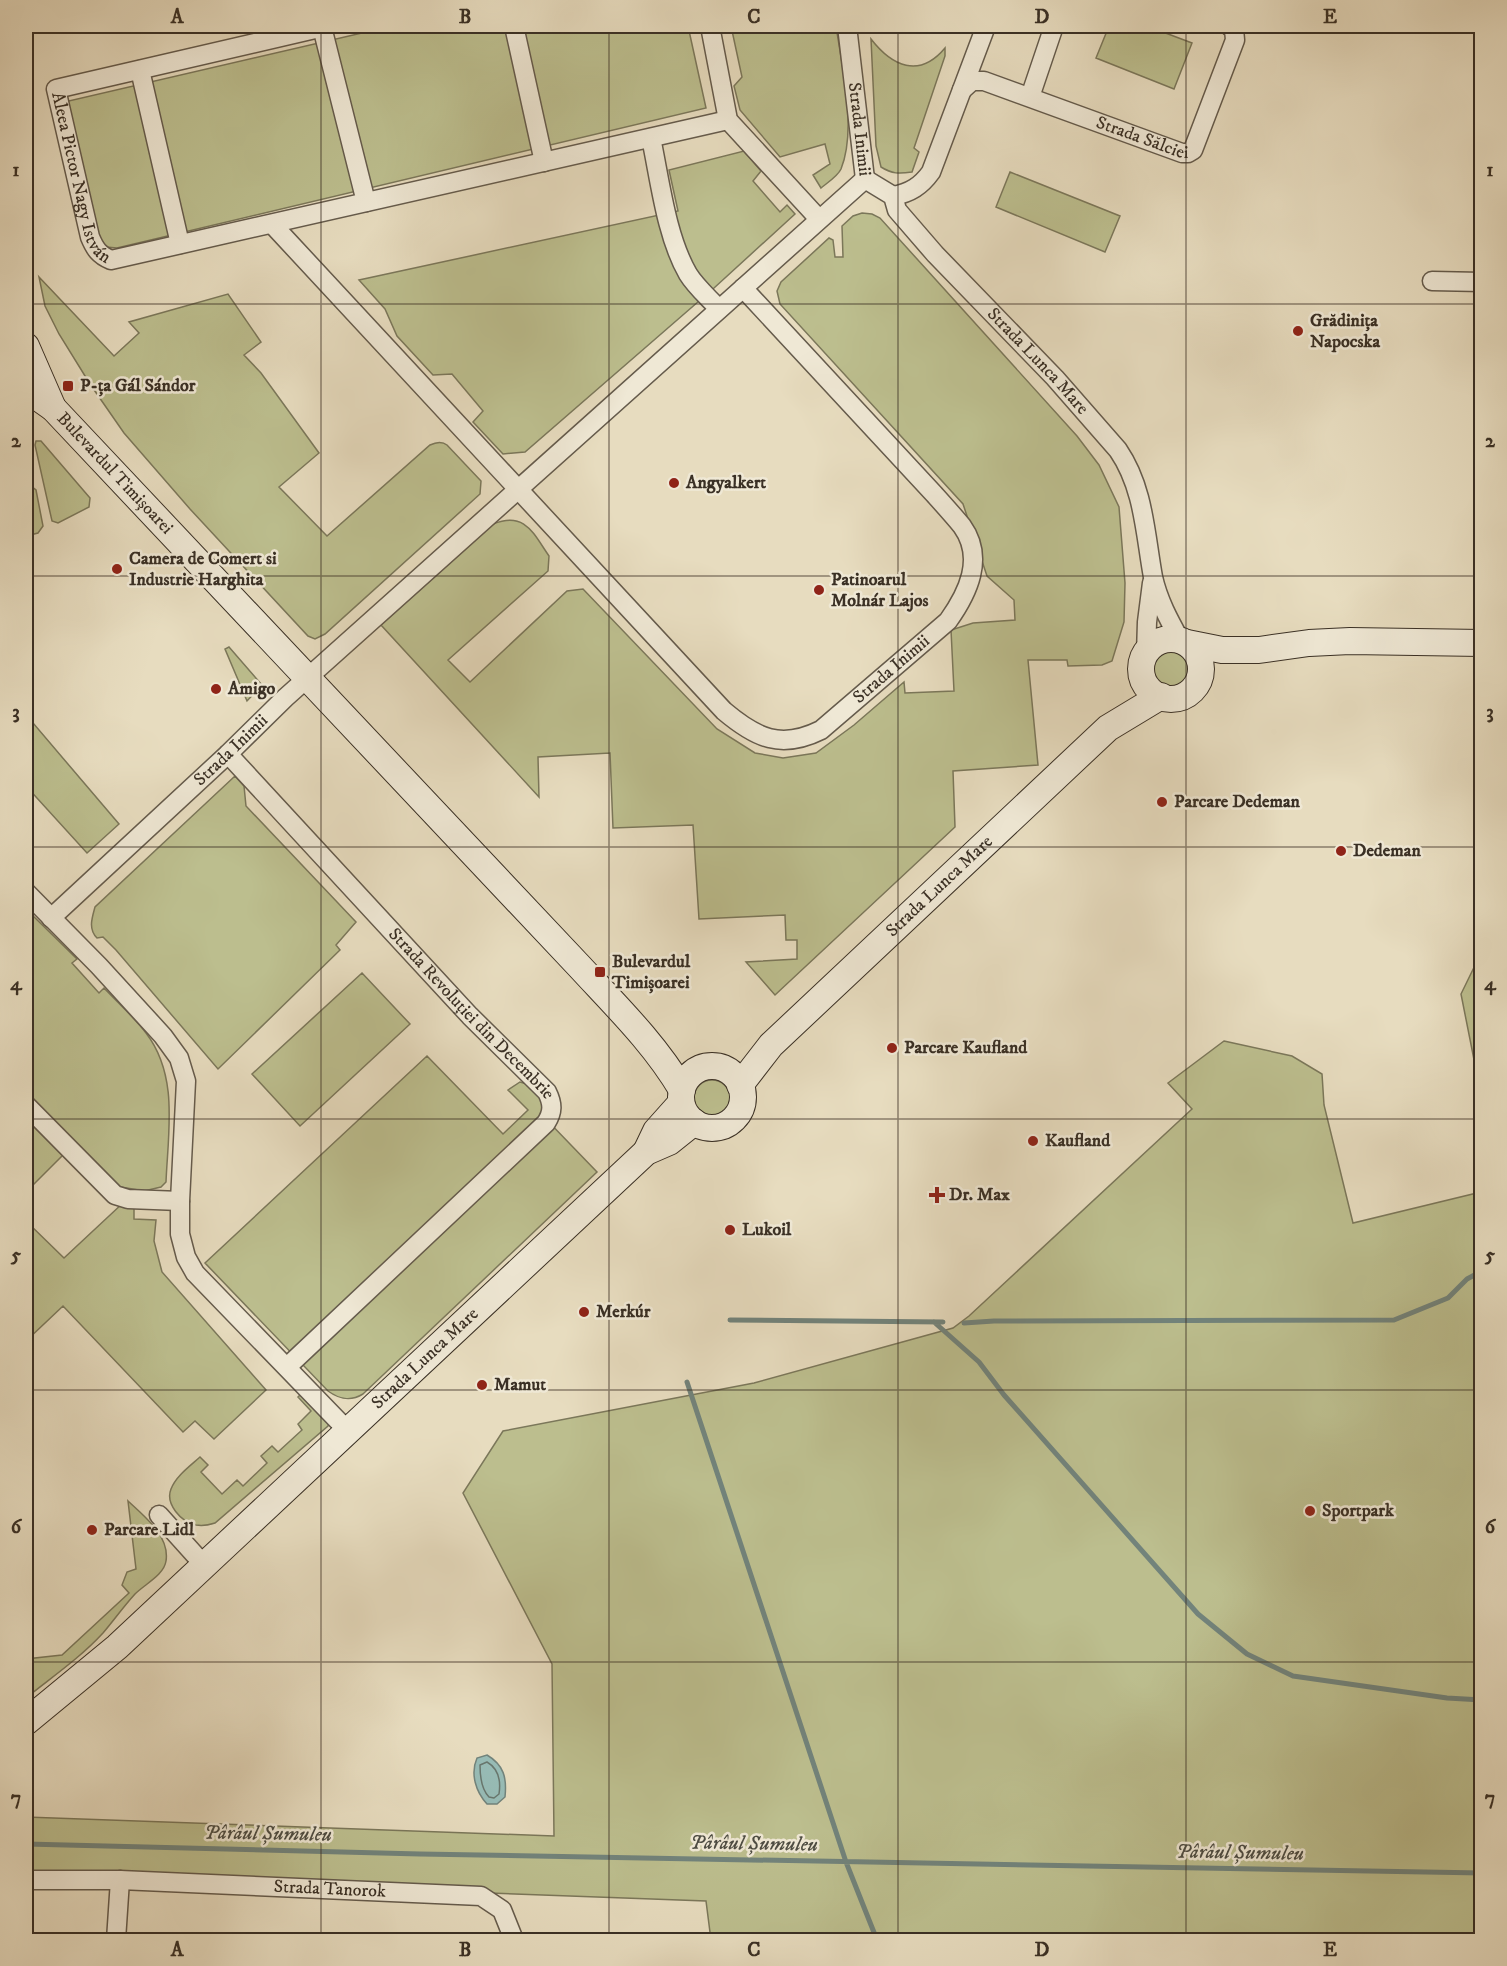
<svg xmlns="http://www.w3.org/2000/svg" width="1507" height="1966" viewBox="0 0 1507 1966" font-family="'IM FELL DW Pica',serif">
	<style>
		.green { fill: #bcbe8e; stroke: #7b775a; stroke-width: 1.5 }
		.water { fill: #97bbb5; stroke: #72837b; stroke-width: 1.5 }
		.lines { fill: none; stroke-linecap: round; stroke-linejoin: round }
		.shore { stroke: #68766d; stroke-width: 1.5 }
		.stream { stroke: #72837b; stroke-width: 5 }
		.street-casing { stroke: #655b4c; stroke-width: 21 }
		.secondary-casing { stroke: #3a3025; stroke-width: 28 }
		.street { stroke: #efe8d5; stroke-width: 18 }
		.secondary { stroke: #efe8d5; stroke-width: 26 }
		.grid { fill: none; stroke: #3a3025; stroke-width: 1.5; stroke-opacity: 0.55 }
		.poi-dot { fill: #8f2418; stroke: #efe8d5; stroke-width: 2 }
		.labels { text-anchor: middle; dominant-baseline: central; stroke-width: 5; stroke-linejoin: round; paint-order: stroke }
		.street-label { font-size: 18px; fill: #3a3025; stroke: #efe8d5 }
		.poi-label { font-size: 18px; font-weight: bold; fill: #3a3025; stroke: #efe8d5; text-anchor: start }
		.water-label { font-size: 20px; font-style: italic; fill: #4d4c42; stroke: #efe8d5 }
		.neatline { fill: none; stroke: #3a3025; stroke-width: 2 }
		.grid-label { font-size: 20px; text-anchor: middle; font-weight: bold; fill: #3a3025 }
	</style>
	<rect width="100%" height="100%" fill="#e7dcbf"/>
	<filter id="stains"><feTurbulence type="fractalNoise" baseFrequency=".00333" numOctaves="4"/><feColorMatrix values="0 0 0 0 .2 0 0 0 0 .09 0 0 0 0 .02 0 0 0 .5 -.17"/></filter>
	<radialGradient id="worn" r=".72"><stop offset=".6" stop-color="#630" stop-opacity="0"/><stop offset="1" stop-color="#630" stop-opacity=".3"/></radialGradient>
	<path class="green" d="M 392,26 L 688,26 L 706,108 L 117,248 L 106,247 L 96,239 L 60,103 Z
		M 731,26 L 836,26 C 842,67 857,129 841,169 C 838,176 827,183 821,188 L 813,175 L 830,164 L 825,144 L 780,157 L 740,110 L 734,86 L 742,77 Z
		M 1109,26 L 1147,26 L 1192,43 L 1174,89 L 1096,58 Z
		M 871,39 C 892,66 919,79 945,48 L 945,56 L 914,148 L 919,152 L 912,172 C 899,174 892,174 881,167 L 876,146 Z
		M 744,151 L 761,171 L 753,181 L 780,212 L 787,205 L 795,214 L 714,288 L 525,452 L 503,454 L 473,422 L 483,411 L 452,374 L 433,375 L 397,336 L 385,309 L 359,280 L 678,211 L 669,170 Z
		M 1010,172 L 1120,216 L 1105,252 L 996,207 Z
		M 862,213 L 872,214 L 880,218 L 1077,436 L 1099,465 L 1119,507 L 1125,583 L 1124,622 L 1112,661 L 1102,665 L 1068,666 L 1067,660 L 1028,660 L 1038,765 L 953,771 L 955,827 L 775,995 L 746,962 L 797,959 L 797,940 L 786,940 L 785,915 L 699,919 L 693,825 L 613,828 L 610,753 L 538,757 L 539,797 L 381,625 L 493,524 C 525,511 533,533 549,556 L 548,571 L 448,660 L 470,682 L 567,591 L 583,589 L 717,729 L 755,753 L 783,758 L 816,753 L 854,725 L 904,682 L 905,693 L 954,691 L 951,630 L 973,623 L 1015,620 L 1014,600 L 987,576 L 963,504 L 780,304 L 777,291 L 781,282 L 829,238 L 833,240 L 835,257 L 843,257 L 842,226 L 853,216 Z
		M 39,277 L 114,356 L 139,333 L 129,322 L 228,294 L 261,342 L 244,355 L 261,373 L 319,453 L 279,487 L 327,536 L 430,445 C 436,442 442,441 447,445 L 481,481 L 480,494 L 325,634 L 315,639 L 308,636 L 190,509 L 124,433 L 90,384 L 59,334 L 45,306 Z
		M 36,441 L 41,441 L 90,498 L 89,507 L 58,523 L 52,521 L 35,445 Z
		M 26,482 L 36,490 L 43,526 L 38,533 L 26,536 Z
		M 229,647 L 262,685 L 247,701 L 225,649 Z
		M1153 670a19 19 0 1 1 38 0a19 19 0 1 1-38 0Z
		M 26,707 L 28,707 L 33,723 L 119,824 L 87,853 L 26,786 Z
		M 235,776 L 244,786 L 246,806 L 356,922 L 336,945 L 340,950 L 218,1069 L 116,950 L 103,937 L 97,938 C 88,929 92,918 95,907 Z
		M 26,909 L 77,959 L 72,963 L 99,993 L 104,988 C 118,1003 134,1017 146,1033 C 179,1076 168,1132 166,1182 L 161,1187 L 144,1191 L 115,1186 L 26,1099 Z
		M 1481,953 L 1481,1095 L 1461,994 Z
		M 362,973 L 410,1024 L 300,1126 L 252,1074 Z
		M 1224,1041 L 1292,1056 L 1322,1074 L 1324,1105 L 1353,1223 L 1481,1192 L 1481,1940 L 711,1940 L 706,1901 L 26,1876 L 26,1817 L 554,1836 L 552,1664 L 463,1493 L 503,1431 L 754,1383 L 953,1328 L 969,1316 L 1192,1109 L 1168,1083 Z
		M 427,1056 L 503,1134 L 528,1110 L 508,1090 L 520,1082 L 527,1084 L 542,1098 L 542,1115 L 597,1172 L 363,1394 C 350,1402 339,1399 328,1391 L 205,1263 Z
		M694 1098a18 18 0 1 1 36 0a18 18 0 1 1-36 0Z
		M 26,1115 L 63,1155 L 26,1192 Z
		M 124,1202 L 134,1204 L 134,1219 L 156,1220 L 154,1241 L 162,1272 L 266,1390 L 214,1439 L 195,1421 L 183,1432 L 63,1306 L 26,1341 L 26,1221 L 64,1258 Z
		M 303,1392 L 329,1423 L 328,1426 L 215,1523 C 209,1525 202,1526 196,1525 C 181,1522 165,1504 171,1489 C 176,1476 190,1466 200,1457 L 208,1465 L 201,1472 L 222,1494 L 237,1480 L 243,1486 L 267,1463 L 261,1456 L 272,1446 L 278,1452 L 302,1430 L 298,1424 L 311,1411 L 298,1397 Z
		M 128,1501 C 144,1516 170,1536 166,1561 C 164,1575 145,1584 135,1594 C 124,1606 114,1620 103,1633 C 80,1658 52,1677 26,1698 L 26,1659 L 62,1655 L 129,1593 L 122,1585 L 127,1572 L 136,1569 Z"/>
	<path class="water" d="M 487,1755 C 504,1765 507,1778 505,1797 L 497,1804 L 487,1804 C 476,1792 470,1774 477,1758 Z"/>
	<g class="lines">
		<path class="shore" d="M 487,1762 C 499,1769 501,1781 499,1794 L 494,1798 L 489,1797 C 481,1789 480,1776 480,1765 Z"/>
		<path class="stream" d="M 730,1320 L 943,1322
			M 934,1322 L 979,1362 L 1004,1395 L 1198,1614 L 1247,1654 L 1293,1676 L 1447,1698 L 1482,1700
			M 964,1323 L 994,1321 L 1394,1320 L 1448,1298 L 1467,1279 L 1482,1271
			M 687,1382 L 846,1862 L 877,1940
			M 26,1844 L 420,1854 L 1482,1873"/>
		<g class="street-casing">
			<g id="street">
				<path id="s1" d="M 328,26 L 56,89 L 90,237 C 95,249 99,255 111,260 L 728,120"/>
				<path d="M 514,26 L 544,162"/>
				<path d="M 710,26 L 728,120 L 819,219"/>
				<path id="s2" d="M 847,26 L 865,179"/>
				<path d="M 322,27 L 366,202"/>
				<path d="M 140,70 L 180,244"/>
				<path id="s3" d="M 962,90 L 972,81 L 984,81 L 1182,153 L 1188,153 L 1193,150 L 1235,40 L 1234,29 L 1229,26"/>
				<path d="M 1030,97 L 1054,26"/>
				<path d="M 651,138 C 660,180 666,236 688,274 C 696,287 709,298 719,309"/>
				<path id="s4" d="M 865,179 L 893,196 L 897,210 L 935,254 L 1055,378 L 1118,450 C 1144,488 1145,533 1153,577 C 1158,600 1169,620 1180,640"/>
				<path d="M 893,196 C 910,193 921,186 931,172 L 986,26"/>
				<path id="s5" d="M 272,224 L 724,711 C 756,738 781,750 821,730 L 948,621 C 968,593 985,558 962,526 C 953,515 943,504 934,494 L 743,288"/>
				<path d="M 1432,281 L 1482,282"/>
				<path d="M 1146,654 L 1147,622 L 1152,583"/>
				<path id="s6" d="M 228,754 L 470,1016 L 547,1092 C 553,1104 553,1112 546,1123 L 287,1367"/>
				<path d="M 26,892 L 99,966 L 163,1036 L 179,1058 L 186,1081 L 180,1201 L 180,1234 L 186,1257 L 195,1273 L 348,1431"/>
				<path id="s7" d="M 51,918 L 228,754 L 285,698 L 865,179"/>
				<path d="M 26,1105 L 115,1195 L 128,1199 L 180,1201"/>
				<path d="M 159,1515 L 204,1565"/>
				<path id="s8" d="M 26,1880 L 120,1880 L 481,1896 L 502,1910 L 514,1940"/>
				<path d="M 116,1940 L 120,1880"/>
			</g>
		</g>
		<g class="secondary-casing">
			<g id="secondary">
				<path d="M 26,346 L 53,408"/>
				<path id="s9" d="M 26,389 L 53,408 L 580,967 C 616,1006 655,1044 682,1090"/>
				<circle cx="1171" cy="669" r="30"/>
				<path d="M 1187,643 L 1222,650 L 1259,650 L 1309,643 L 1350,641 L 1482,643"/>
				<circle cx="712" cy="1097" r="31"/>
				<path id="s10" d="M 740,1085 L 771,1045 L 1108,728 L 1161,696"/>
				<path d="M 646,1152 L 656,1131 L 681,1103"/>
				<path id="s11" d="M 26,1722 L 117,1647 L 646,1152 L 669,1142 L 694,1122"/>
			</g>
		</g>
		<use href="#street" class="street"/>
		<use href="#secondary" class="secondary"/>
	</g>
	<path class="grid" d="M 321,26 L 321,1940M 609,26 L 609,1940M 898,26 L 898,1940M 1186,26 L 1186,1940M 26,304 L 1482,304M 26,576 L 1482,576M 26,847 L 1482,847M 26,1119 L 1482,1119M 26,1390 L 1482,1390M 26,1662 L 1482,1662"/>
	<g class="poi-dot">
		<circle cx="1298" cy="331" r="6"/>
		<rect x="62" y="380" width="12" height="12" rx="3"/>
		<circle cx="674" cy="483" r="6"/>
		<circle cx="117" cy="569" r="6"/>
		<circle cx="819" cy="590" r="6"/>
		<circle cx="216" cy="689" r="6"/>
		<circle cx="1162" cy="802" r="6"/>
		<circle cx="1341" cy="851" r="6"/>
		<rect x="594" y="966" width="12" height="12" rx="3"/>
		<circle cx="892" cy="1048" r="6"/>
		<circle cx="1033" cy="1141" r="6"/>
		<path d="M934 1186h6v6h6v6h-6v6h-6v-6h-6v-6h6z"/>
		<circle cx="730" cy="1230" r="6"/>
		<circle cx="584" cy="1312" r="6"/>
		<circle cx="482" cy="1385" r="6"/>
		<circle cx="1310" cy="1511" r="6"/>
		<circle cx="92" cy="1530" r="6"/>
	</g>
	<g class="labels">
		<g class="street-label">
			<text stroke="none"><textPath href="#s2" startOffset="104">Strada Inimii</textPath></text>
			<text stroke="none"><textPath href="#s3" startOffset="194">Strada Sălciei</textPath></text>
			<text stroke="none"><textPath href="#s1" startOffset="372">Aleea Pictor Nagy István</textPath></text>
			<text stroke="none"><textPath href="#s4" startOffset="254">Strada Lunca Mare</textPath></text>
			<text stroke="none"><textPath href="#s9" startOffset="123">Bulevardul Timișoarei</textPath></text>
			<text stroke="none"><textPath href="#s5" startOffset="864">Strada Inimii</textPath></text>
			<text stroke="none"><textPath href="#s7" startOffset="246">Strada Inimii</textPath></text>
			<text stroke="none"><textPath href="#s10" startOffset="282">Strada Lunca Mare</textPath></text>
			<text stroke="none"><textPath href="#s6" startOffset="356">Strada Revoluției din Decembrie</textPath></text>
			<text stroke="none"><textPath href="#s11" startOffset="540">Strada Lunca Mare</textPath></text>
			<text stroke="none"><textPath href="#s8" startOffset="304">Strada Tanorok</textPath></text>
		</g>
		<g class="poi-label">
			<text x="1310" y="321">Grădiniţa<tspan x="1310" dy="21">Napocska</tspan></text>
			<text x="80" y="386">P-ța Gál Sándor</text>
			<text x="686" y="483">Angyalkert</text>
			<text x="129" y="559">Camera de Comert si<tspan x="129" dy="21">Industrie Harghita</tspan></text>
			<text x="831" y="580">Patinoarul<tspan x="831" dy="21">Molnár Lajos</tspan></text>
			<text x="228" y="689">Amigo</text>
			<text x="1174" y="802">Parcare Dedeman</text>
			<text x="1353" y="851">Dedeman</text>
			<text x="612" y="962">Bulevardul<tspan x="612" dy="21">Timișoarei</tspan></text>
			<text x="904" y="1048">Parcare Kaufland</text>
			<text x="1045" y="1141">Kaufland</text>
			<text x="949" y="1195">Dr. Max</text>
			<text x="742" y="1230">Lukoil</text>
			<text x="596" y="1312">Merkúr</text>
			<text x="494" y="1385">Mamut</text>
			<text x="1322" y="1511">Sportpark</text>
			<text x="104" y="1530">Parcare Lidl</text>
		</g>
		<g class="water-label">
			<text transform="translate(268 1834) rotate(1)">Pârâul Șumuleu</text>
			<text transform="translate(754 1844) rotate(1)">Pârâul Șumuleu</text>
			<text transform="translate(1240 1853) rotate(1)">Pârâul Șumuleu</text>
		</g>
	</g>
	<rect width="1507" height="1966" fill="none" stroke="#e7dcbf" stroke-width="66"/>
	<rect x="33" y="33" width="1441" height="1900" class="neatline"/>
	<g class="grid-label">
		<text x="177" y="23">A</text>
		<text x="465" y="23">B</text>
		<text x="754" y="23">C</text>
		<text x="1042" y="23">D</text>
		<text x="1330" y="23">E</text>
		<text x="16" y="176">1</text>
		<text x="1490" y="176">1</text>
		<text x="16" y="447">2</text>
		<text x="1490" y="447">2</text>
		<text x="16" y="718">3</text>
		<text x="1490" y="718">3</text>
		<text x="16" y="990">4</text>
		<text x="1490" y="990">4</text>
		<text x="16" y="1261">5</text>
		<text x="1490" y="1261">5</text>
		<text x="16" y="1533">6</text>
		<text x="1490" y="1533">6</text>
		<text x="16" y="1804">7</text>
		<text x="1490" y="1804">7</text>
		<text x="177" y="1956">A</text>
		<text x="465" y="1956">B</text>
		<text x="754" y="1956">C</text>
		<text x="1042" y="1956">D</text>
		<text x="1330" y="1956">E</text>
	</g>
	<rect width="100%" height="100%" filter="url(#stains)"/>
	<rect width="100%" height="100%" fill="url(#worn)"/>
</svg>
